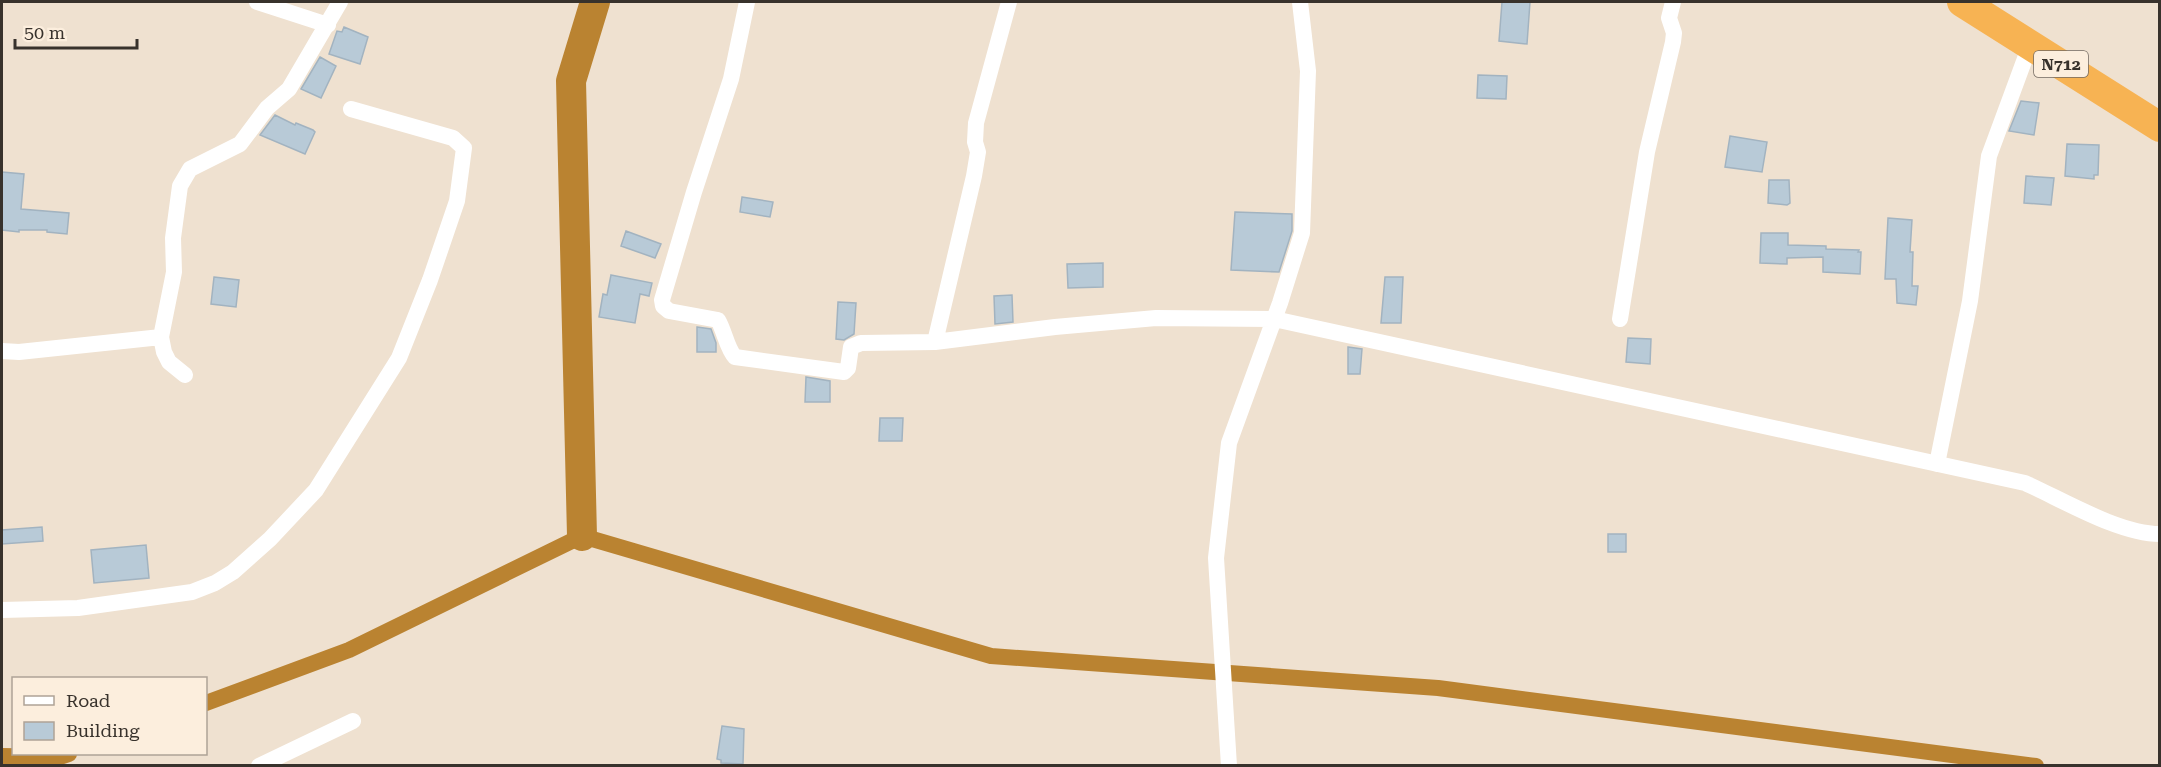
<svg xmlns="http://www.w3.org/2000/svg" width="2161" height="767" viewBox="0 0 2161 767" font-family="'Roboto Serif',serif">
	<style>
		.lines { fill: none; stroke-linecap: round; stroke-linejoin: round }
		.canal { stroke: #ba8331; stroke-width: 16 }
		.river { stroke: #ba8331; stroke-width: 30 }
		.building { fill: #b8cad7; stroke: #a2b3c0; stroke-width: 1.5 }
		.street { stroke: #fff; stroke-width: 16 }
		.highway { stroke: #f7b353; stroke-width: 30 }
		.labels { text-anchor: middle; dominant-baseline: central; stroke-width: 5; stroke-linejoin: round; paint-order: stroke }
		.shield { fill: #fceedd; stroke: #736a61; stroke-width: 1.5 }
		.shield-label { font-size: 16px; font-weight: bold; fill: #38322c }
	</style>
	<rect width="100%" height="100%" fill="#efe1d0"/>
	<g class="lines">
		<path class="canal" d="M 206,703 L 349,650 L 582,536 L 991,656 L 1438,688 L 2036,766
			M 2,756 L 60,757 L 69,754"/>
		<path class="river" d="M 582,536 L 571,81 L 595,2"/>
	</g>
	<path class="building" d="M 1502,2 L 1530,2 L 1527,44 L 1499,41 Z
		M 344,27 L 368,37 L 360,64 L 329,54 L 337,31 L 342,32 Z
		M 320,57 L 336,66 L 321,98 L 301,89 Z
		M 1478,75 L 1507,76 L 1506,99 L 1477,98 Z
		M 2021,101 L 2039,103 L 2034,135 L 2009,131 Z
		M 275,115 L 295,125 L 296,123 L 313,130 L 315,132 L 305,154 L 260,135 Z
		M 1730,136 L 1767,142 L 1762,172 L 1725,167 Z
		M 2067,144 L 2099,145 L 2098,175 L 2094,175 L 2094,179 L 2065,176 Z
		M 2,172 L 24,174 L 21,209 L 69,213 L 67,234 L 47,232 L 47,230 L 19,230 L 19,232 L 2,230 Z
		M 2026,176 L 2054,178 L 2051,205 L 2024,203 Z
		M 1769,180 L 1789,180 L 1790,203 L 1787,205 L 1768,203 Z
		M 742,197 L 773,202 L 770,217 L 740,212 Z
		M 1235,212 L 1292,214 L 1292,231 L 1279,272 L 1231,270 Z
		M 1888,218 L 1912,220 L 1910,252 L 1913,252 L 1912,286 L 1918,286 L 1916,305 L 1897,303 L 1896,279 L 1885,279 Z
		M 626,231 L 661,244 L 655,258 L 621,246 Z
		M 1761,233 L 1788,233 L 1788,245 L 1826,246 L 1826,249 L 1859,250 L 1858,252 L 1861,252 L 1860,274 L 1823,272 L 1823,257 L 1787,258 L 1787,264 L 1760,263 Z
		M 1103,263 L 1103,287 L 1068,288 L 1067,264 Z
		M 611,275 L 652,283 L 649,296 L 640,294 L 635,323 L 599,317 L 603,294 L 607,295 Z
		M 214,277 L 239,280 L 236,307 L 211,304 Z
		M 1385,277 L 1403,277 L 1401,323 L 1381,323 Z
		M 1012,295 L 1013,322 L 995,324 L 994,296 Z
		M 838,302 L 856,303 L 854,334 L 844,340 L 836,339 Z
		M 697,327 L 711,329 L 716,343 L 716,352 L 697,352 Z
		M 1628,338 L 1651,339 L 1650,364 L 1626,362 Z
		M 1348,347 L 1362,349 L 1360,374 L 1348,374 Z
		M 806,377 L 830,381 L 830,402 L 805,402 Z
		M 880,418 L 903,418 L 902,441 L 879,441 Z
		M 42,527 L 43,541 L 2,544 L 2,530 Z
		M 1608,534 L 1626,534 L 1626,552 L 1608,552 Z
		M 146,545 L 149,578 L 94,583 L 91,550 Z
		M 722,726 L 744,729 L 743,764 L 721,763 L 721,760 L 717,759 Z"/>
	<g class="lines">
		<path class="street" d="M 257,2 L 328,25
			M 747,2 L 731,79 L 694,192 L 662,300 L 663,306 L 669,311 L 718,320 C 725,332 727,349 735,357 L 844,372 L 848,368 L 851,347 L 861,343 L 935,342 L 1055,327 L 1156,318 L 1274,319 L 2025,483 C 2063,500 2119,534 2160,534
			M 1620,319 L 1647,152 L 1673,42 L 1674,33 L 1669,18 L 1673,2
			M 935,342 L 974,176 L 978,152 L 975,142 L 976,123 L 1009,2
			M 2,351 L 19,352 L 161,337
			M 185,375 L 169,362 L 164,352 L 161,337 L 174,272 L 173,238 L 180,186 L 190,169 L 240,144 L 267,108 L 289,89 L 340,2
			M 1937,464 L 1970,301 L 1989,156 L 2030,45
			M 2,610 L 78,608 L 192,592 L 215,583 L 233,572 L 270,539 L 316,490 L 399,358 L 430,280 L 457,201 L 464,148 L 453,138 L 351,109
			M 259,766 L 353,721
			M 1229,766 L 1216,558 L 1229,443 L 1280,303 L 1302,233 L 1308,71 L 1300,2"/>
		<path class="highway" d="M 1962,2 L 2160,127"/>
	</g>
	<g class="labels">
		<rect class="shield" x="2034" y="51" width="54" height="26" rx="4.5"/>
		<g class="shield-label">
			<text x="2061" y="64">N712</text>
		</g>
	</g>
	<rect width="2161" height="767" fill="none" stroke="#38322c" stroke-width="6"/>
	<rect x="12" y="677" width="195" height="78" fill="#fceedd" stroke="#aea396" stroke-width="1.5"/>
	<rect x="24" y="696" width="30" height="9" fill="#ffffff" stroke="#aea396" stroke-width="1.5"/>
	<text x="66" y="707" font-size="18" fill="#38322c">Road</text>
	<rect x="24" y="722" width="30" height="18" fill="#b8cad7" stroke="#aea396" stroke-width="1.5"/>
	<text x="66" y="737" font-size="18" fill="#38322c">Building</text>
	<path d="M15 39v9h122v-9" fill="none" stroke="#38322c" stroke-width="3"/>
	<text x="24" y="39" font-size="18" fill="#38322c" stroke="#fceedd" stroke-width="4.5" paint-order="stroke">50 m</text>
</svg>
